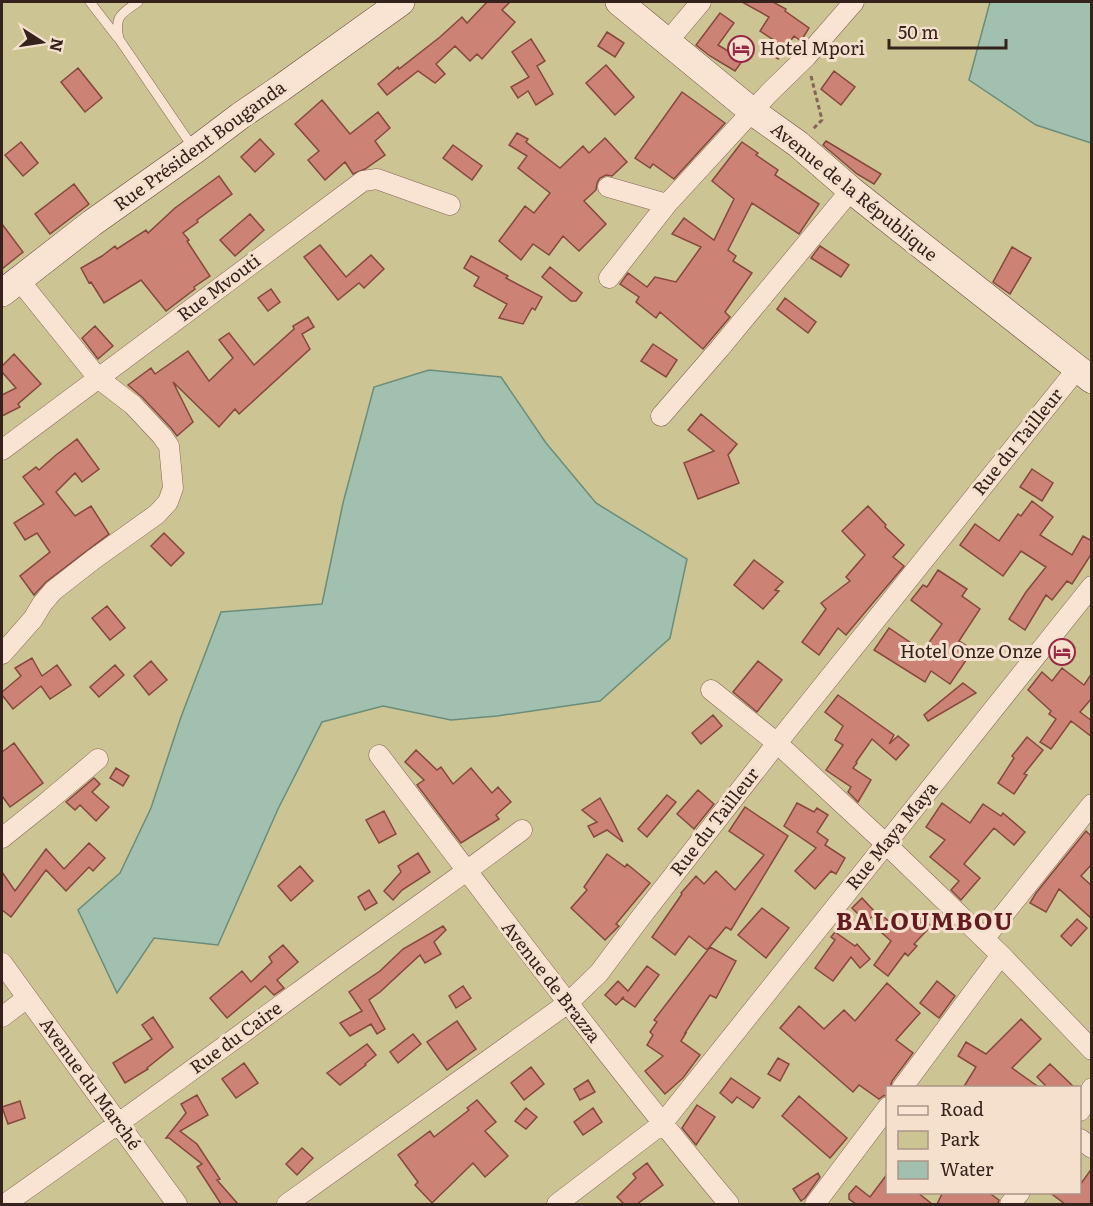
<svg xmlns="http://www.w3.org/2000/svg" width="1093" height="1206" font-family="Literata,serif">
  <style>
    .green { fill: #ccc493; fill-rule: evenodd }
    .water { fill: #a2c0af; stroke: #6a8d7b; stroke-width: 1.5 }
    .building { fill: #cc8274; stroke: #86473d; stroke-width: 1.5 }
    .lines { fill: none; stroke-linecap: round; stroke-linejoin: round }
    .lane-casing { stroke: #866457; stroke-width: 10 }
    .street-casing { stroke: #866457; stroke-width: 21 }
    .secondary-casing { stroke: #68463b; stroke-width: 28 }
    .path { stroke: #866457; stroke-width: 3; stroke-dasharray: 4.5 3; stroke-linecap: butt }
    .lane { stroke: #f9e3d2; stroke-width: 9 }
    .street { stroke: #f9e3d2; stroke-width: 20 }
    .secondary { stroke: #f9e3d2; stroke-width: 27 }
    .labels { text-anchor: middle; stroke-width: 6; stroke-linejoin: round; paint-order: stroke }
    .poi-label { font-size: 18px; fill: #36221c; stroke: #f5e0ce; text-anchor: start }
    .street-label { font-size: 18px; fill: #36221c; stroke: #f5e0ce }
    .district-label { font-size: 24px; font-weight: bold; letter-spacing: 1.5px; fill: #631b1f; stroke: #f5e0ce }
  </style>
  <rect width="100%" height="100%" fill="#eed4bf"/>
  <!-- green -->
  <path class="green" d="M2 2H1091V1204H2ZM888 1088H1080V1192H888Z"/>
  <!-- water -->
  <path class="water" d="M990 2H1091V143L1036 125 969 80Z
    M429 370 501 377 546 443 596 503 687 559 670 638 600 701 497 716 451 720 383 706 322 722 278 809 218 945 154 938 117 993 78 910 120 873 151 808 181 717 221 612 322 604 343 503 374 387Z"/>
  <!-- building -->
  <path class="building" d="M487 2H510L502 10 515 22 482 59 477 54 470 61 455 46 436 64 445 74 435 83 418 71 387 95 378 84 398 67 399 69 440 37 462 17 467 23Z
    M742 2H773L786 9 785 11 809 28 801 41 794 36 778 59 767 51 775 41 760 31 769 17Z
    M720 13 734 23 718 45 743 60 735 71 710 56 696 45Z
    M607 32 624 43 615 57 598 46Z
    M531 39 545 61 537 66 553 94 536 105 528 91 518 98 511 87 529 77 512 52Z
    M606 65 634 97 615 115 586 83Z
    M78 68 102 98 85 112 61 82Z
    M834 71 855 87 841 105 821 89Z
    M682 92 725 123 674 179 653 164 650 168 635 158Z
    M322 100 350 134 378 112 390 128 375 141 385 155 365 169 353 174 345 162 325 180 308 160 319 151 295 124Z
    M517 133 528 139 526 142 560 168 583 146 589 153 605 138 627 162 612 176 606 175 600 178 597 183 596 190 584 201 606 224 579 251 563 236 549 255 533 244 521 260 499 241 525 206 534 213 550 193 518 168 527 156 509 145Z
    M260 139 274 154 255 172 241 157Z
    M826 141 881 174 874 184 857 174 823 145Z
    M21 142 38 163 23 176 5 155Z
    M742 142 758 153 756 155 778 170 775 175 819 204 799 234 752 203 728 250 736 256 733 261 752 273 725 312 730 317 703 349 660 312 656 318 636 302 639 297 620 284 628 273 647 287 655 277 676 282 701 247 672 234 684 218 714 240 734 199 712 181Z
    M453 145 482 166 472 180 443 158Z
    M219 176 232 194 197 220 198 222 183 233 189 240 187 241 210 276 194 287 195 289 166 311 141 280 104 303 91 282 89 283 81 268 102 256 115 246 117 249 146 230 148 233 175 208Z
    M74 184 89 204 50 234 35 214Z
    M250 214 264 230 235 256 220 240Z
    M2 224 23 252 2 269Z
    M320 245 346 277 371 255 384 269 364 288 359 283 338 300 304 257Z
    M820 246 849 265 841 277 811 258Z
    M1012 247 1031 258 1010 294 993 282Z
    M471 256 508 276 506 278 542 297 535 310 532 308 523 324 499 318 507 304 474 286 479 277 464 268Z
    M550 267 582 293 576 301H571L542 277Z
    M271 289 280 302 268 311 258 298Z
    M785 298 816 322 808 333 777 309Z
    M308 317 314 327 302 334 310 349 239 414 235 409 219 427 173 382 193 422 177 436 171 428 142 397 128 385 151 368 155 374 188 351 209 381 233 358 219 340 229 333 254 365 294 329 293 326Z
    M95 326 113 346 98 359 82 338Z
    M653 344 677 360 666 377 641 361Z
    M14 354 41 384 18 404 20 407 2 416V395L16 388 2 372V366Z
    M701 414 737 444 728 455 739 483 698 499 684 463 714 451 688 430Z
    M77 439 99 469 82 482 75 473 56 492 75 516 91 506 109 534 46 582 34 595 20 576 50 552 37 533 25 540 14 523 44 504 23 477 36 467 39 470 56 455Z
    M1032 469 1053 483 1042 501 1020 487Z
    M1032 501 1053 517 1040 535 1072 555 1083 536 1092 541V553L1072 584 1067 581 1052 600 1046 595 1025 630 1009 619 1026 592 1046 567 1021 551 1003 576 960 545 975 524 999 541 1018 514 1021 516Z
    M868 506 886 525 885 527 904 545 893 557 904 566 846 635 838 628 819 655 802 642 826 609 821 603 850 581 846 577 865 555 842 531Z
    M164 533 184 553 171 566 151 546Z
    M754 560 783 582 775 590 779 591 763 609 734 585Z
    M938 570 967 589 962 596 980 609 959 641 973 650 950 684 931 671 925 682 874 650 889 628 923 651 942 624 911 600 923 585 927 587Z
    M107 606 125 628 110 640 92 618Z
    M32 658 42 676 57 665 71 685 50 699 41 686 13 709 2 695V692L21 676 15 668Z
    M151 661 167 680 149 695 134 676Z
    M758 661 782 680 757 712 733 692Z
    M115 665 124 675 99 697 90 687Z
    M1062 668 1084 685 1092 673V698L1080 712 1092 721V737L1071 721 1051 749 1040 742 1056 719 1049 714 1051 711 1028 690 1042 672 1052 681Z
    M963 683 976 693 928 721 924 715Z
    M838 695 894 735 889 744 898 736 909 745 896 760 872 739 856 762 857 763 853 768 871 780 858 802 848 792 851 787 826 770 843 745 835 740 843 726 825 712Z
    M713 715 722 726 701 744 692 733Z
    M1027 737 1043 750 1024 774 1027 775 1014 794 998 783 1014 758 1012 756Z
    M14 743 43 783 10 807 2 796V752Z
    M416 750 437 770 441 767 453 784 471 768 492 793 498 787 511 802 496 815 499 819 461 843 417 785 424 780 405 762Z
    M116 768 129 776 123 786 110 778Z
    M94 778 100 784 92 792 109 807 96 821 80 805 75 810 66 802Z
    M698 790 714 804 694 829 677 814Z
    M667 795 676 802 647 837 638 829Z
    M600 798 612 820 623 842 607 830 594 837 588 826 597 822 582 810Z
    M797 803 814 812 817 808 828 815 817 832 828 840 825 845 845 858 836 874 831 871 815 889 795 871 816 848 784 826Z
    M942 803 970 823 983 804 1001 816 1003 813 1025 832 1014 845 994 828 964 864 980 878 961 900 951 890 959 881 930 857 945 840 926 827Z
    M745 807 788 836 731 930 726 927 707 950 689 936 675 955 652 937 682 894 681 893 696 876 704 884 716 871 735 890 764 855 729 831Z
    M384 811 396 834 379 843 366 820Z
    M1086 831 1092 837V864L1081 876 1092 886V919L1059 889 1046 912 1030 903 1036 893Z
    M89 843 105 858 93 871 89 867 66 891 46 870 11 917 2 910V872L15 891 46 849 64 869Z
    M418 853 430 872 402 890 393 900 384 891 401 872 398 866Z
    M607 854 625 867 627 864 650 883 616 924 619 926 605 940 571 908 587 890 584 887Z
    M300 866 313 881 291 901 278 886Z
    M369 890 377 903 365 910 358 897Z
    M862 898 876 913 866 922 852 908Z
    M762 908 789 928 766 958 738 935Z
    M918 913 931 926 914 944 917 946 908 956 905 953 888 976 874 965 891 941 874 926 883 916 901 932Z
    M1077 919 1087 928 1071 946 1061 936Z
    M443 926 446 930 434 942 441 954 425 963 420 955 380 992 369 1000 385 1029 377 1034 371 1024 350 1036 340 1023 362 1011 349 992 380 971 403 949Z
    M835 932 855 946 857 944 870 959 860 968 851 957 833 981 815 968 835 940 831 937Z
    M283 945 298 962 277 980 284 988 274 995 265 986 227 1018 210 998 242 971 251 982 272 962 269 957Z
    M710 947 736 961 716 998 710 995 685 1033H686L681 1041 700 1055 683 1078 665 1094 645 1071 663 1056 647 1045 653 1035 650 1032 657 1022 654 1020Z
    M647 966 659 975 635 1007 622 998 624 997 616 1005 605 995 618 981 628 991Z
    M937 981 955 996 939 1018 920 1003Z
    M887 983 920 1013 896 1040 913 1053 892 1081 890 1088H888V1095L883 1096 879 1099 859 1085 853 1092 780 1028 799 1006 824 1029 844 1010 855 1021Z
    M463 986 471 998 456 1008 449 996Z
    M153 1017 173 1047 147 1068 148 1069 125 1083 113 1063 152 1039 142 1025Z
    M1021 1019 1041 1039 1012 1068 1040 1088H963L976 1067 958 1056 966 1042 986 1054Z
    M457 1021 476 1049 447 1070 427 1042Z
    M413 1034 421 1044 398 1063 390 1052Z
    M367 1044 376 1055 365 1064 366 1065 340 1085 327 1073Z
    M778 1058 789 1064 780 1081 768 1074Z
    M244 1063 258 1083 236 1098 222 1079Z
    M1050 1064 1075 1088H1048L1037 1077Z
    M531 1067 544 1084 524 1100 511 1083Z
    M731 1078 760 1098 753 1108 737 1097 732 1103 720 1093Z
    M588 1080 595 1092 580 1100 574 1089Z
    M197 1095 208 1115 180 1131 197 1144 220 1179 217 1180 238 1204H221L197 1167 202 1164 169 1138H166L186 1113 181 1104Z
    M799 1096 847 1138 830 1158 782 1116Z
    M477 1100 496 1122 485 1131 508 1156 485 1177 473 1163 432 1203 415 1185 418 1182 398 1155 430 1131 434 1137 469 1110 467 1108Z
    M20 1101 25 1118 8 1124 2 1107Z
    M697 1105 715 1117 696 1145 682 1128Z
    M526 1108 537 1117 526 1129 515 1121Z
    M593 1108 602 1122 583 1135 574 1122Z
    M302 1148 313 1158 297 1175 286 1164Z
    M647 1163 663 1185 637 1204H624L617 1197 636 1178 633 1174Z
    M1092 1168V1204H1065L1049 1192H1080V1185Z
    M818 1173 820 1177 805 1198 801 1201 793 1189Z
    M888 1173V1192H917L932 1204H856L849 1199V1194L856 1186 870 1197Z
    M943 1192H988L999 1200 998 1204H937Z"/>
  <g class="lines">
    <defs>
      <path id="lane" d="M90 2 117 37
        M138 2C121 14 114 16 119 39L194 149"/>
      <path id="street" d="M668 41 701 2
        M608 187 667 204
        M609 278 667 204 769 93 806 57 854 2
        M661 416 720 348 851 190
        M2 450 363 181 377 179 450 205
        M2 654 33 619 42 604 53 591 94 559 157 514 168 502 173 488 169 446 162 436 133 405 98 378 19 280
        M711 690 777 743 886 844 1001 955 1092 1050
        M379 755C494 906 607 1058 729 1204
        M2 838 47 802 98 759
        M984 939 1092 804
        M2 963 177 1204
        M2 1017 27 998
        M902 1088 1001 955
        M1080 1111 1092 1088
        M1080 1139 1092 1148
        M5 1204C118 1125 229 1043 341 961 401 918 462 875 522 830
        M287 1204 568 1003 599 973 641 917 777 743 1077 369
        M557 1204 662 1124 1092 586
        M815 1204 888 1107
        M1010 1204 1020 1192"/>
      <path id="secondary" d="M619 2 753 112 798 144 851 190 1092 380
        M2 293 92 223 195 150 240 116 281 88 401 2"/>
    </defs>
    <!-- lane casing -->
    <use href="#lane" class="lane-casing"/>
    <!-- street casing -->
    <use href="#street" class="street-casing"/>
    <!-- secondary casing -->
    <use href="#secondary" class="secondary-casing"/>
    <!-- path -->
    <path class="path" d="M811 76 822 120 812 130"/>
    <!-- lane -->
    <use href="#lane" class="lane"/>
    <!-- street -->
    <use href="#street" class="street"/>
    <!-- secondary -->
    <use href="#secondary" class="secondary"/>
  </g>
  <!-- icons -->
  <defs>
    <symbol id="hotel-ring" viewBox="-11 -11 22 22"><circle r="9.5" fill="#f5e0ce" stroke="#962745" stroke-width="1.5"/><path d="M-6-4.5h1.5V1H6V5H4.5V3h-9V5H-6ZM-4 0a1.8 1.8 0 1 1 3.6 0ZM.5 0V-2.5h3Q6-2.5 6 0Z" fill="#962745"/></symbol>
  </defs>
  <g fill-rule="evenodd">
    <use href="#hotel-ring" x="726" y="34" width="30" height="30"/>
    <use href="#hotel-ring" x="1047" y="637" width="30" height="30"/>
  </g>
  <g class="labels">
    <!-- poi labels -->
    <g class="poi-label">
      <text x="760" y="55">Hotel Mpori</text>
      <text x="1042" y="658" text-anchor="end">Hotel Onze Onze</text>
    </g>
    <!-- street labels -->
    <g class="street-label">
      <text transform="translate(200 146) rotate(-36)" y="6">Rue Président Bouganda</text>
      <text transform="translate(854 192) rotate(39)" y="6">Avenue de la République</text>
      <text transform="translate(219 288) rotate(-37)" y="6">Rue Mvouti</text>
      <text transform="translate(1018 442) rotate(-51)" y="6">Rue du Tailleur</text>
      <text transform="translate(715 822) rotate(-52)" y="6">Rue du Tailleur</text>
      <text transform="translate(892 836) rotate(-51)" y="6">Rue Maya Maya</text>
      <text transform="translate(551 982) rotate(52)" y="6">Avenue de Brazza</text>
      <text transform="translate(236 1038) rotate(-36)" y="6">Rue du Caire</text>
      <text transform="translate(90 1084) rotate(54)" y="6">Avenue du Marché</text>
    </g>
    <!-- district labels -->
    <g class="district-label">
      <text x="925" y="930">BALOUMBOU</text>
    </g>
  </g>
  <!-- border -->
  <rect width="1093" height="1206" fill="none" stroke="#36221c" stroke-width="6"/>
  <!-- legend -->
  <rect x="886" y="1086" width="195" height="108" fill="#f5e0ce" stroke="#a99487" stroke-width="1.5"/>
  <rect x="898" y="1106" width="30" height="9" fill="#f9e3d2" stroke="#a99487" stroke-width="1.5"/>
  <text x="940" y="1116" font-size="18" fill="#36221c">Road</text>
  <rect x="898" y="1131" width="30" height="18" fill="#ccc493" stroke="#a99487" stroke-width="1.5"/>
  <text x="940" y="1146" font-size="18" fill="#36221c">Park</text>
  <rect x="898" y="1161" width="30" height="18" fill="#a2c0af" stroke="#a99487" stroke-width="1.5"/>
  <text x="940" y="1176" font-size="18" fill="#36221c">Water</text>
  <!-- north arrow -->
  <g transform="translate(42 42) rotate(102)" stroke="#f5e0ce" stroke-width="4.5" paint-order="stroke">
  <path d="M0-4.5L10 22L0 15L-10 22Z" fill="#36221c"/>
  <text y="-9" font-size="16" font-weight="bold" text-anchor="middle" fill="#36221c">N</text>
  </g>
  <!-- scale -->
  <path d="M889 39v9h117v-9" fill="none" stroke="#36221c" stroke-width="3"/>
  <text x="898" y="39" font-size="18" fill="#36221c" stroke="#f5e0ce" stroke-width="4.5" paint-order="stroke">50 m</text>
</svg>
